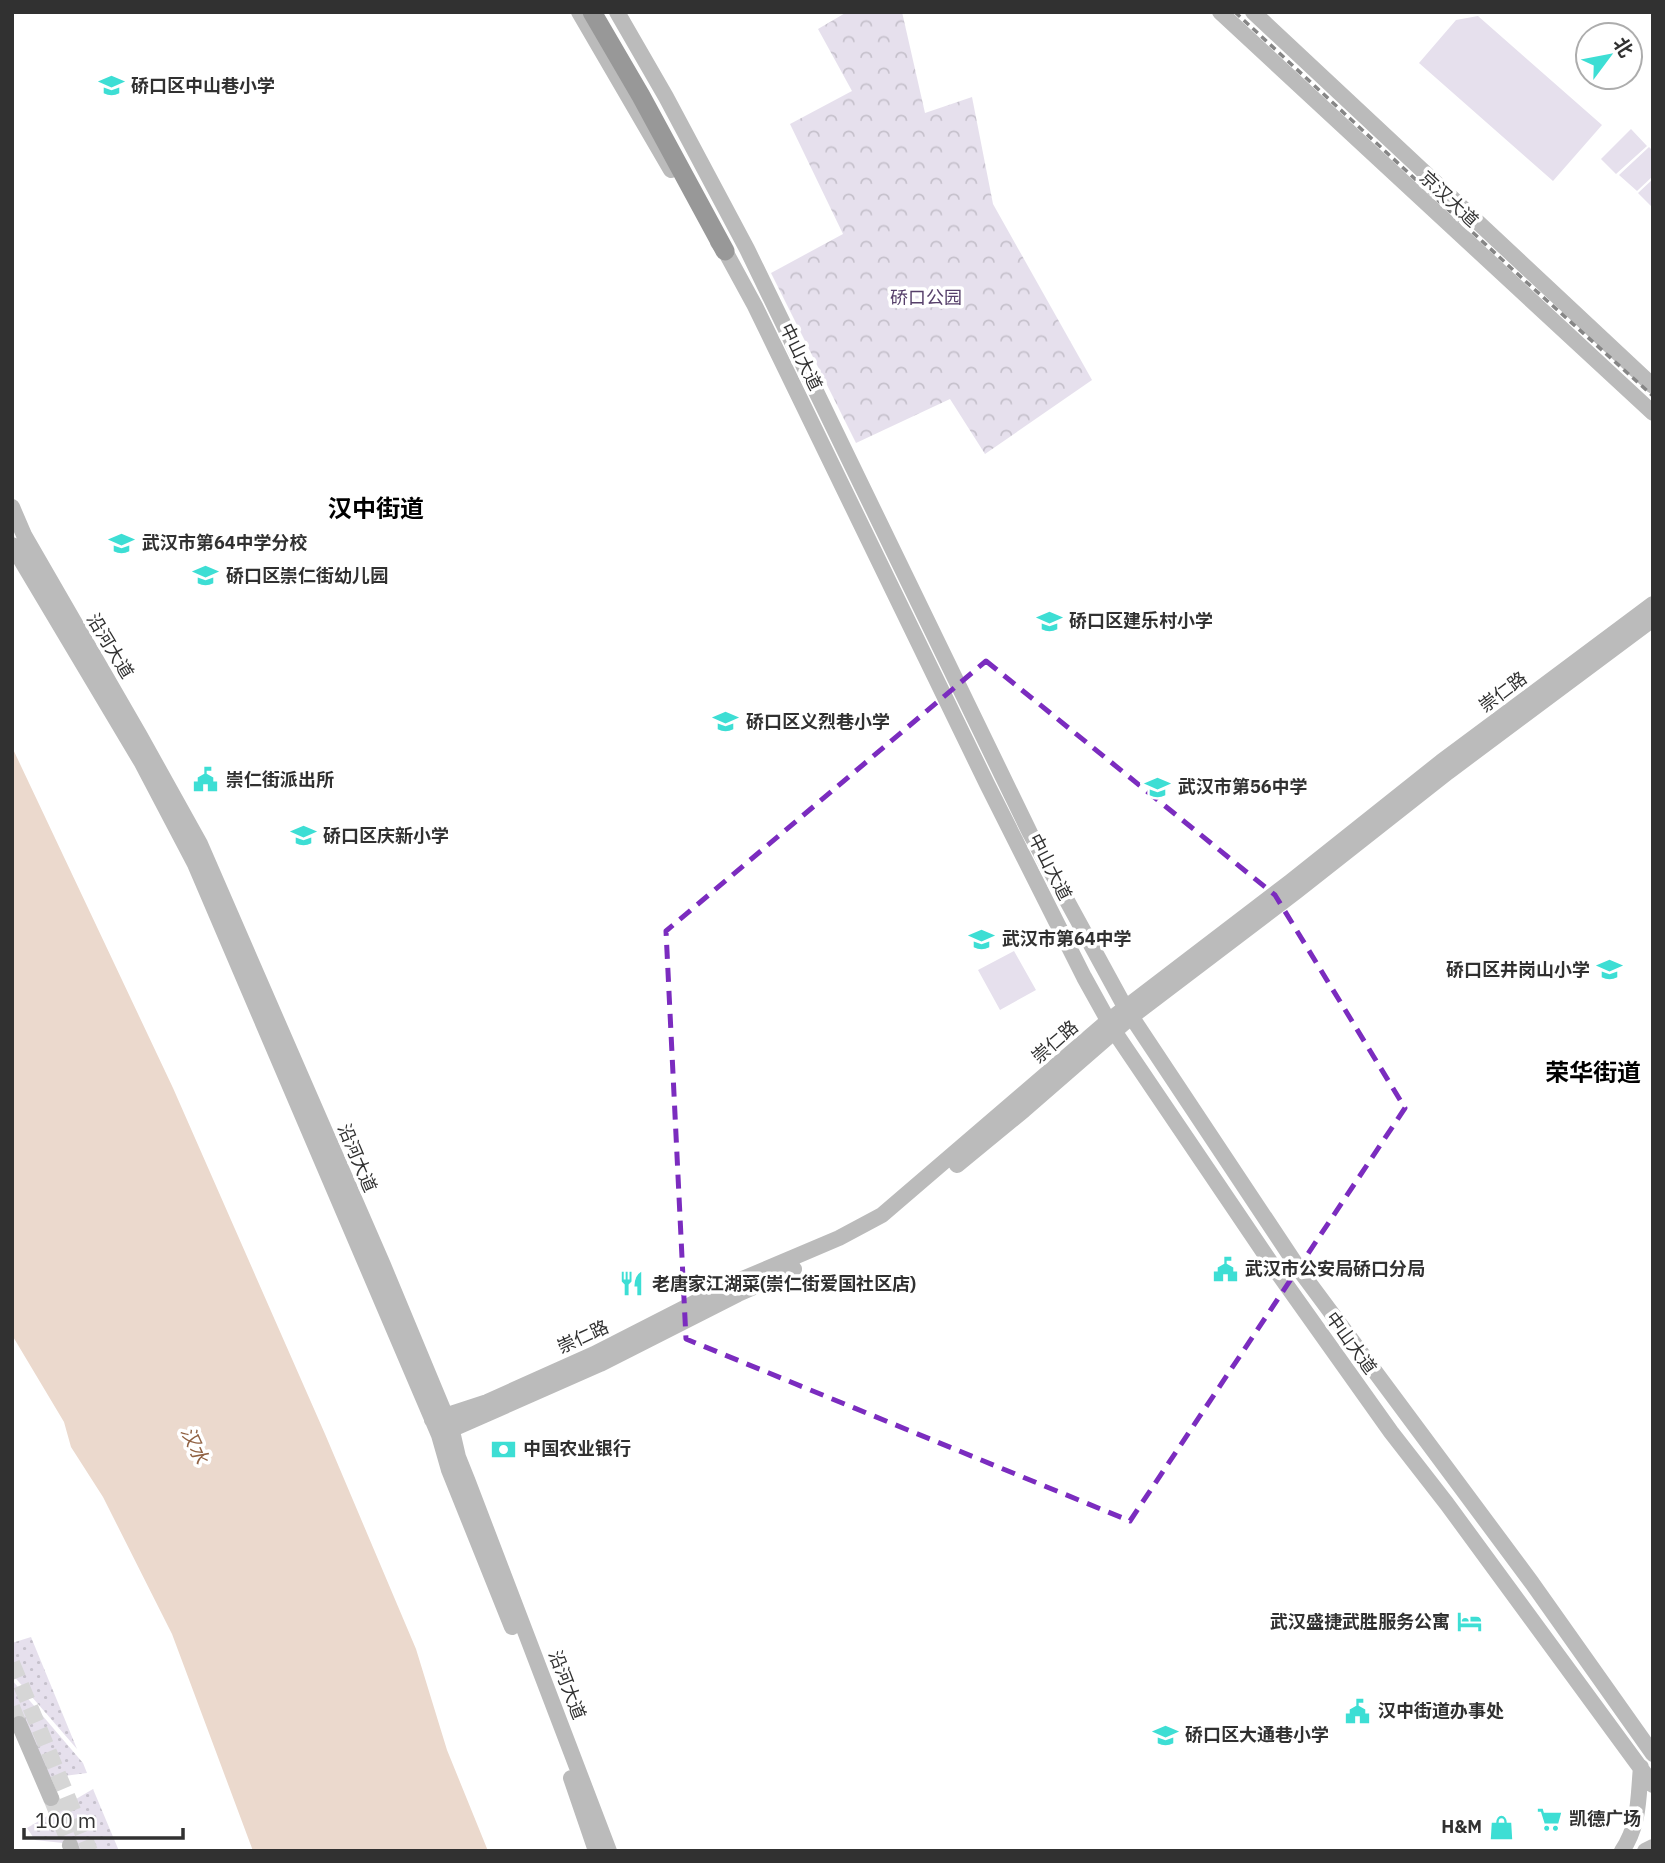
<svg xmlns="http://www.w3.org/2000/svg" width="1665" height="1863" font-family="'IBM Plex Sans','Noto Sans SC',sans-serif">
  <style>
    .grass { fill: url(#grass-dots) }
    .forest { fill: url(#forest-crowns) }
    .pitch { fill: #e6e0ed }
    .water { fill: #ebd9cd }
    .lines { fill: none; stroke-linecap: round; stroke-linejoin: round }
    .secondary-tunnel { stroke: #d6d6d6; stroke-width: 16; stroke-dasharray: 16 8; stroke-linecap: butt }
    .secondary { stroke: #bbb; stroke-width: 16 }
    .highway { stroke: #989898; stroke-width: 19 }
    .rail { stroke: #868686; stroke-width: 3.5; stroke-dasharray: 7 5; stroke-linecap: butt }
    .marked { fill: none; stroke: #7b2cbf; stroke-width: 5; stroke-dasharray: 14 9; stroke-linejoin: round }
    .labels { text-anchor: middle; stroke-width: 7; stroke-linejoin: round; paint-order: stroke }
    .poi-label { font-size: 18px; font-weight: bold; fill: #313131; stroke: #fff; text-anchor: start }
    .street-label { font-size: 18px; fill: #313131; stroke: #fff }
    .park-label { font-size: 18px; fill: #57406b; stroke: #fff }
    .water-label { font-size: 19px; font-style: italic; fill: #906142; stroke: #fff }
    .district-label { font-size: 24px; font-weight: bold; fill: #000; stroke: #fff }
  </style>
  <defs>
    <pattern id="grass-dots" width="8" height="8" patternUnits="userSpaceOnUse" patternTransform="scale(1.75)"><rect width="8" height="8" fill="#e6e0ed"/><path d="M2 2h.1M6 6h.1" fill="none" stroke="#c6c1cc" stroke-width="1.8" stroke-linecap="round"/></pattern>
    <pattern id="forest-crowns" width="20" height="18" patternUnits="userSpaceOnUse" patternTransform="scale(1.75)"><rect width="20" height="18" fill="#e6e0ed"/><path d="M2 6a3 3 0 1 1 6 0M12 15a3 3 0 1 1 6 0" fill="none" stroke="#c6c1cc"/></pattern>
  </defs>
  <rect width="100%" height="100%" fill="#fff"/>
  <!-- grass -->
  <path class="grass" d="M31 1637 77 1749 12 1674V1643Z
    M12 1680 83 1763 87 1773 49 1778 12 1724Z
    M93 1789 119 1851H82L63 1843 35 1840 27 1828Z"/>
  <!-- forest -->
  <path class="forest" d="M847 12H902L925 113 972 97 993 204 1092 380 985 454 950 399 856 443 771 273 843 234 790 124 852 91 818 29Z"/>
  <!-- pitch -->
  <path class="pitch" d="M1478 16 1602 125 1553 181 1419 63 1456 20Z
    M1631 129 1647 146 1616 174 1601 159Z
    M1649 147 1653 151V176L1637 191 1619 175Z
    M1653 179V206L1652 207 1638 193Z
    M1014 951 1036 990 1000 1010 978 970Z"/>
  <!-- water -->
  <path class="water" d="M12 747 173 1088 325 1434 416 1649 447 1750 488 1851H253L172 1634 103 1497 71 1447 64 1422 12 1335Z"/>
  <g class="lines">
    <!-- secondary-tunnel -->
    <path class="secondary-tunnel" d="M12 1663 90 1851
      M12 1707 19 1724
      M51 1798 70 1845"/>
    <!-- secondary -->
    <path class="secondary" d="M579 12 671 170
      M617 12 666 97 747 249 1030 833 1125 1007 1301 1272 1532 1583 1653 1754
      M1220 12 1653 413
      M1253 12 1653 386
      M718 242 725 251 755 306 987 784 1084 977 1114 1031 1275 1269 1391 1432 1447 1504 1653 1785
      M12 507 24 535 140 736 200 844 383 1265 452 1431 458 1457 468 1482 609 1851
      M12 545 142 763 195 864 439 1435 449 1470 512 1627
      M957 1165 1024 1110 1131 1017 1297 891 1448 772 1653 619
      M432 1420 487 1402 594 1354 733 1283 839 1238 882 1215 1108 1021 1290 882 1441 762 1653 604
      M439 1435 600 1364 738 1294 794 1269
      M19 1724 51 1798
      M571 1778 596 1851
      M70 1845 72 1851
      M1622 1851C1640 1824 1638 1798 1641 1767
      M1645 1851 1653 1847"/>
    <!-- highway -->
    <path class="highway" d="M592 12 641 96 725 251"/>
    <!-- rail -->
    <path class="rail" d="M1235 12 1523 279 1653 396"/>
  </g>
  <!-- marked area -->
  <path class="marked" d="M986 661 1275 895 1405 1108 1130 1521 686 1339 666 931Z"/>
  <!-- icons -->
  <defs>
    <symbol id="school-bare" viewBox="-9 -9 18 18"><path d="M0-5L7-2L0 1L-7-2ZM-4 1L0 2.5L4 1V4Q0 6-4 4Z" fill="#3dded4" stroke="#fff" stroke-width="2.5" paint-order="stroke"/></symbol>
    <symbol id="civic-bare" viewBox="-9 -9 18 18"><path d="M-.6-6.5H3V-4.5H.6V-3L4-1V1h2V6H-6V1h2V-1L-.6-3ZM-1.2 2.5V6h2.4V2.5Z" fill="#3dded4" stroke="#fff" stroke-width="2.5" paint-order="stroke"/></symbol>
    <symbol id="restaurant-bare" viewBox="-9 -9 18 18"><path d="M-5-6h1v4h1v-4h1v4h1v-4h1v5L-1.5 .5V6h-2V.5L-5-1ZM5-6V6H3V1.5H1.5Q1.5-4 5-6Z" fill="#3dded4" stroke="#fff" stroke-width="2.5" paint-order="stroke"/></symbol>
    <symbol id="bank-bare" viewBox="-9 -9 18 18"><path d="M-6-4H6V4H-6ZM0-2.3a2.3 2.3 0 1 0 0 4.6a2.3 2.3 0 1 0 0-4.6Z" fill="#3dded4" stroke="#fff" stroke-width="2.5" paint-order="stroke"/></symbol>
    <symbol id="hotel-bare" viewBox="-9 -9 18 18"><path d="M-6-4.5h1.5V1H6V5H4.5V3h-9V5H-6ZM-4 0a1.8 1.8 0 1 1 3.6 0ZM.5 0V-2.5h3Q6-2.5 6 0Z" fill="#3dded4" stroke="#fff" stroke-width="2.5" paint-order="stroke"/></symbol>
    <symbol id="supermarket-bare" viewBox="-9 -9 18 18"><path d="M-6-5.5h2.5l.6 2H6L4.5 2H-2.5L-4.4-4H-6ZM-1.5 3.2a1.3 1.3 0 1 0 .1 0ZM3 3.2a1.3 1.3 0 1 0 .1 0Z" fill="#3dded4" stroke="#fff" stroke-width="2.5" paint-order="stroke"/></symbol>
    <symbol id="shop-bare" viewBox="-9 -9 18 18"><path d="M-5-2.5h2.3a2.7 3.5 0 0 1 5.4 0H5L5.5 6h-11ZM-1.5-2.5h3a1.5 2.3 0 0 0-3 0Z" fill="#3dded4" stroke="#fff" stroke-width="2.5" paint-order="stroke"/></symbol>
  </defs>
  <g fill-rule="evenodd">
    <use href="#school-bare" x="94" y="68" width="35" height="35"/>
    <use href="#school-bare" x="104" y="526" width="35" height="35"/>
    <use href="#school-bare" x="188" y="558" width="35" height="35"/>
    <use href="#school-bare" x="1032" y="604" width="35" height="35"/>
    <use href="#school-bare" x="708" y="704" width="35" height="35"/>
    <use href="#civic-bare" x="188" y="762" width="35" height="35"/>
    <use href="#school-bare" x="1140" y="770" width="35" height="35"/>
    <use href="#school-bare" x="286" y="818" width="35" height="35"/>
    <use href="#school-bare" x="964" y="922" width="35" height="35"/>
    <use href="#school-bare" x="1592" y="952" width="35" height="35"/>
    <use href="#civic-bare" x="1208" y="1252" width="35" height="35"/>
    <use href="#restaurant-bare" x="614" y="1266" width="35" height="35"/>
    <use href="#bank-bare" x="486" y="1432" width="35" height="35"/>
    <use href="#hotel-bare" x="1452" y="1604" width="35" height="35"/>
    <use href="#civic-bare" x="1340" y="1694" width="35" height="35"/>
    <use href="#school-bare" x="1148" y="1718" width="35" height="35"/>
    <use href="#supermarket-bare" x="1532" y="1802" width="35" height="35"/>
    <use href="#shop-bare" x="1484" y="1810" width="35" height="35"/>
  </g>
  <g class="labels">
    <!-- poi labels -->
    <g class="poi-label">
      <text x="131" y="92">硚口区中山巷小学</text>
      <text x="142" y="549">武汉市第64中学分校</text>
      <text x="226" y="582">硚口区崇仁街幼儿园</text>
      <text x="1069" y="627">硚口区建乐村小学</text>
      <text x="746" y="728">硚口区义烈巷小学</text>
      <text x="226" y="786">崇仁街派出所</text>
      <text x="1178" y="793">武汉市第56中学</text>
      <text x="323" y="842">硚口区庆新小学</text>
      <text x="1002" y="945">武汉市第64中学</text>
      <text x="1590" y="976" text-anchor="end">硚口区井岗山小学</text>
      <text x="1245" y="1275">武汉市公安局硚口分局</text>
      <text x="652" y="1290">老唐家江湖菜(崇仁街爱国社区店)</text>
      <text x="523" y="1455">中国农业银行</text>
      <text x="1450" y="1628" text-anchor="end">武汉盛捷武胜服务公寓</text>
      <text x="1378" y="1717">汉中街道办事处</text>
      <text x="1185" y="1741">硚口区大通巷小学</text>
      <text x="1569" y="1825">凯德广场</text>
      <text x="1482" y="1833" text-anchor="end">H&amp;M</text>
    </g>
    <!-- street labels -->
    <g class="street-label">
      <text transform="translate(1449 199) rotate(43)" y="6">京汉大道</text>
      <text transform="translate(801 357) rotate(64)" y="6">中山大道</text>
      <text transform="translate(110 646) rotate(59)" y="6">沿河大道</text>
      <text transform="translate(1503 692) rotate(-37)" y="6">崇仁路</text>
      <text transform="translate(1050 867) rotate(63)" y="6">中山大道</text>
      <text transform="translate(1055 1042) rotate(-41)" y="6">崇仁路</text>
      <text transform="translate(357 1158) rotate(67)" y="6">沿河大道</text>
      <text transform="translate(583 1337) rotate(-25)" y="6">崇仁路</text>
      <text transform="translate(1351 1343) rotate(54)" y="6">中山大道</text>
      <text transform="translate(567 1685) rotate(69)" y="6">沿河大道</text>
    </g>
    <!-- park labels -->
    <g class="park-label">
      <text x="926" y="304">硚口公园</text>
    </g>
    <!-- water labels -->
    <g class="water-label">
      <text transform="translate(195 1445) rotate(65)" y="7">汉水</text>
    </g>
    <!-- district labels -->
    <g class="district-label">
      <text x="376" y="517">汉中街道</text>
      <text x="1593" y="1081">荣华街道</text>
    </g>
  </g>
  <!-- border -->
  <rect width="1665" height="1863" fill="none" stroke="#313131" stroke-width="28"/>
  <!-- north arrow -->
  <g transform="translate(1609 56) rotate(58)"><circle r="33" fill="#ffffff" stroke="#adadad" stroke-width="2"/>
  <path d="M0-5L12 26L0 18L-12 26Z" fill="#3dded4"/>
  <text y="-10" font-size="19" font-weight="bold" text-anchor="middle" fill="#313131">北</text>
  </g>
  <!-- scale -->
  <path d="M24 1828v10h159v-10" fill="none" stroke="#313131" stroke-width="3.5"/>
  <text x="35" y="1828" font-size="21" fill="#313131" stroke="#ffffff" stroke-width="5" paint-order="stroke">100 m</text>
</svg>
